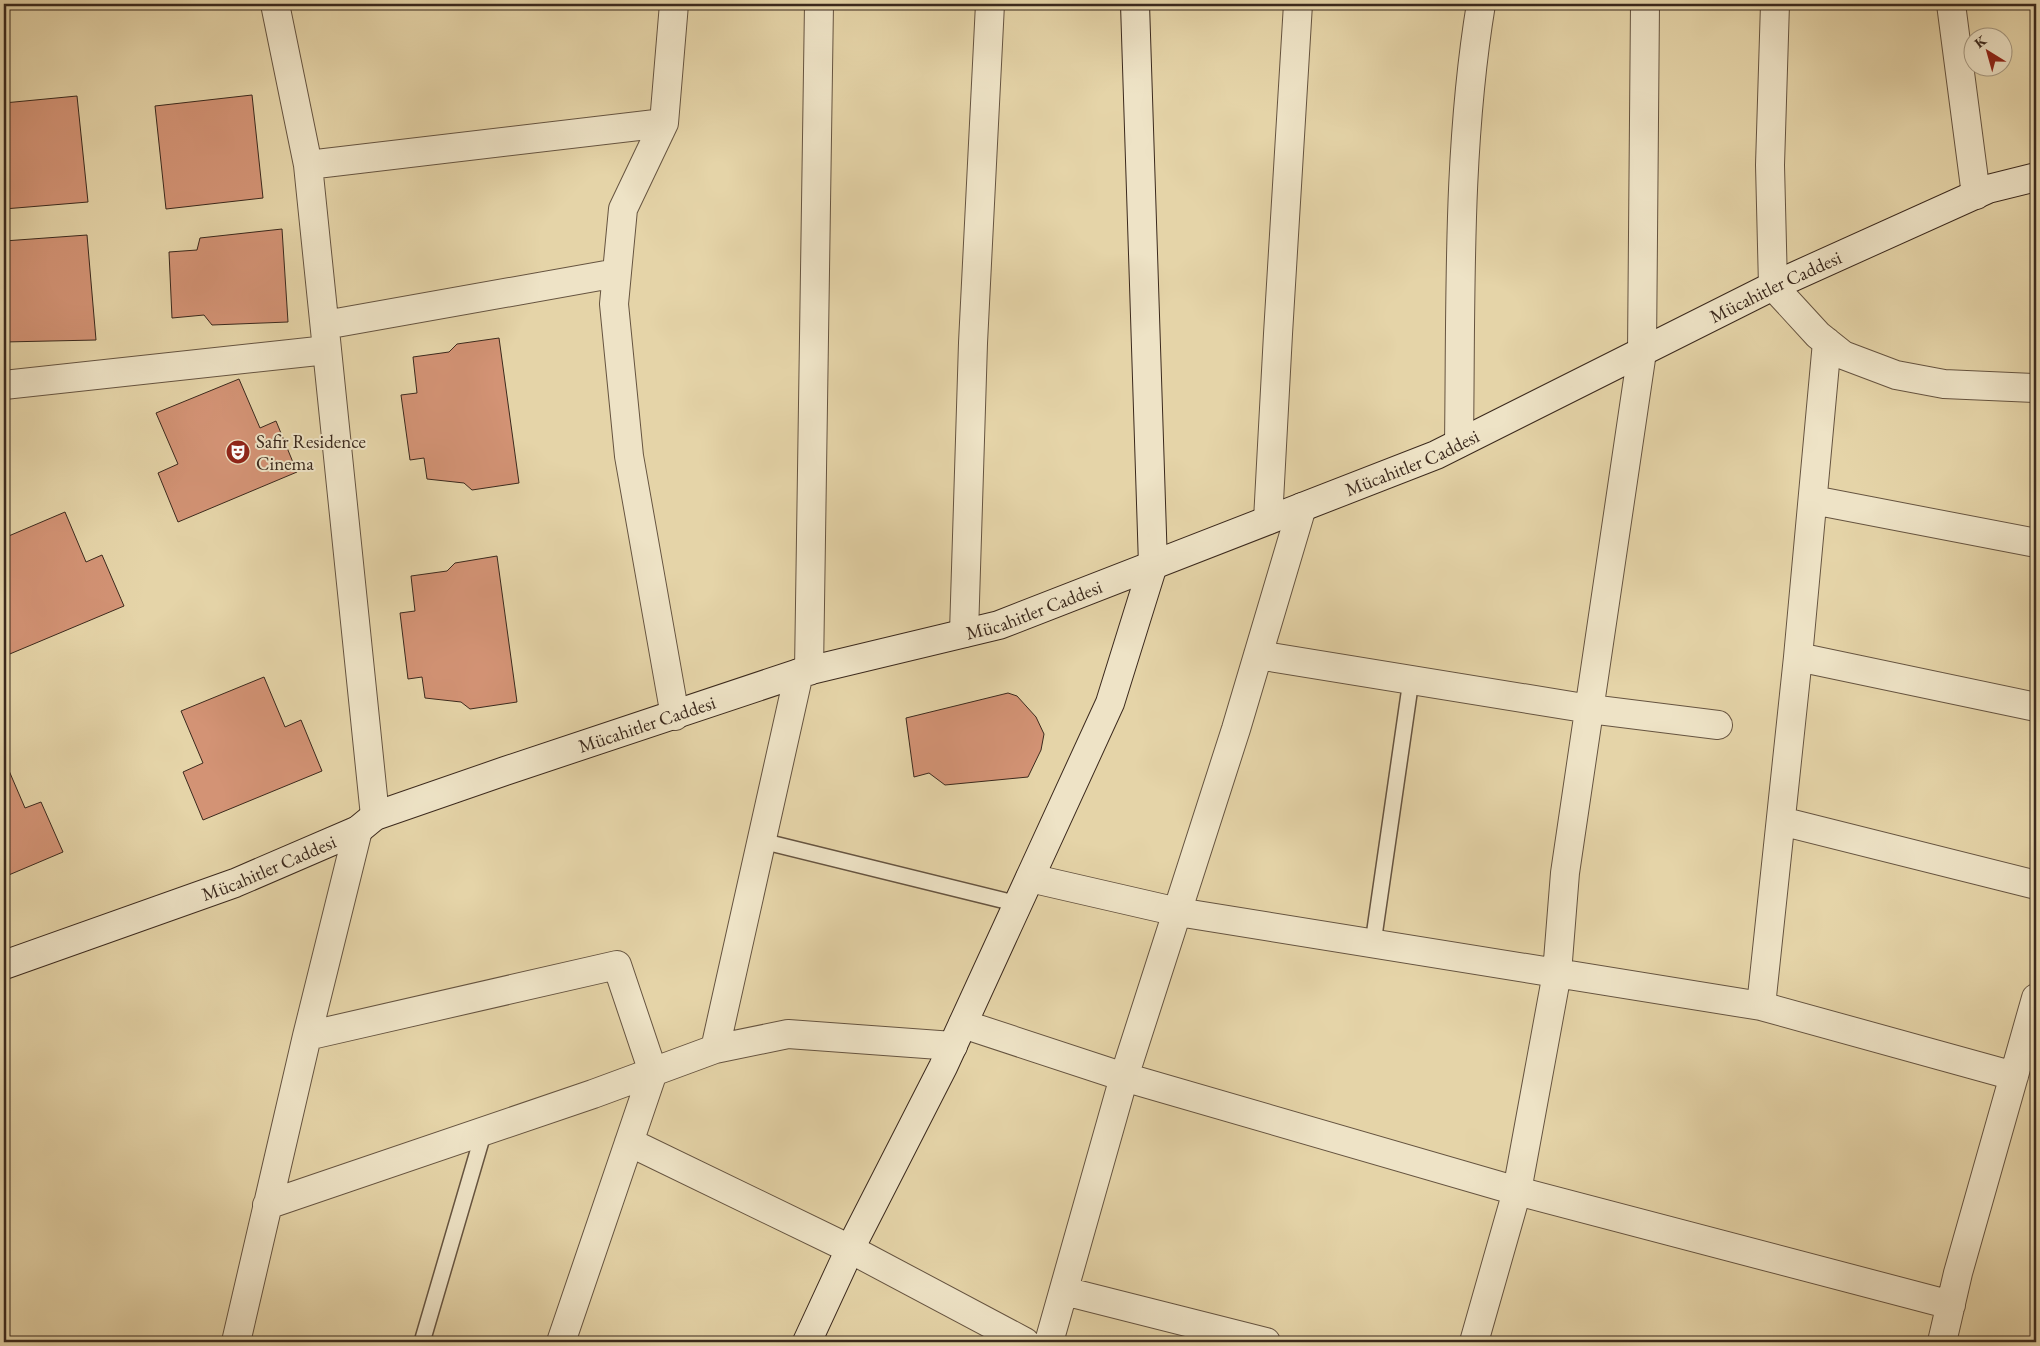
<svg xmlns="http://www.w3.org/2000/svg" width="2040" height="1346" font-family="'EB Garamond',serif">
  <style>
    .building { fill: #d39375; stroke: #3b291d }
    .lines { fill: none; stroke-linecap: round; stroke-linejoin: round }
    .lane-casing { stroke: #665440; stroke-width: 18 }
    .street-casing { stroke: #665440; stroke-width: 30 }
    .secondary-casing { stroke: #3b291d; stroke-width: 30 }
    .lane { stroke: #eee3c6; stroke-width: 15 }
    .street { stroke: #eee3c6; stroke-width: 28 }
    .secondary { stroke: #eee3c6; stroke-width: 28 }
    .labels { text-anchor: middle; stroke-width: 4; stroke-linejoin: round; paint-order: stroke }
    .street-label { font-size: 19px; fill: #3b291d; stroke: #eee3c6 }
    .poi-label { font-size: 19px; fill: #3b291d; stroke: #eee3c6; text-anchor: start }
  </style>
  <rect width="100%" height="100%" fill="#e5d4a8"/>
  <filter id="stains"><feTurbulence type="fractalNoise" baseFrequency=".004" numOctaves="4"/><feColorMatrix values="0 0 0 0 .2 0 0 0 0 .09 0 0 0 0 .02 0 0 0 .5 -.17"/></filter>
  <radialGradient id="worn" r=".72"><stop offset=".6" stop-color="#630" stop-opacity="0"/><stop offset="1" stop-color="#630" stop-opacity=".3"/></radialGradient>
  <!-- building -->
  <path class="building" d="M252 95 263 198 166 209 155 106Z
    M77 96 88 202 4 209V103Z
    M282 229 288 322 212 325 204 315 172 318 169 252 197 250 200 238Z
    M87 235 96 340 4 342V241Z
    M499 338 519 483 472 490 464 483 427 479 424 458 410 460 401 395 417 393 413 357 449 352 457 344Z
    M239 379 260 428 276 421 297 472 178 522 158 473 178 464 156 413Z
    M65 512 86 562 102 555 124 606 5 656 4 538Z
    M497 556 517 702 470 709 461 702 425 698 422 677 408 679 400 613 415 611 411 576 447 571 455 563Z
    M264 677 285 727 301 720 322 771 203 820 183 772 203 763 181 711Z
    M1008 693 1017 696 1036 717 1044 734 1041 750 1028 777 945 785 929 773 914 777 906 718Z
    M4 759 25 808 41 802 63 852 4 877Z"/>
  <g class="lines">
    <defs>
      <path id="lane" d="M762 841 1018 904
        M1373 943 1411 680
        M422 1342 484 1131"/>
      <path id="street" d="M275 4 308 165
        M674 4 664 123 623 209 614 304 629 456 675 716
        M1775 4 1770 165 1773 286 1818 335 1843 355 1896 375 1944 384 2036 388
        M1951 4 1976 195
        M325 325 617 273
        M4 385 327 350
        M1459 443C1461 297 1457 149 1481 4
        M1813 500 2036 543
        M1268 520 1278 334 1298 4
        M964 633 973 343 990 4
        M1258 655 1590 709 1718 725
        M1798 657 2036 707
        M809 671 819 4
        M375 816 308 165 664 123
        M1781 821 2036 885
        M1030 878 1178 912 1761 1006 2014 1076
        M1761 1006 1798 657 1827 342
        M963 1024 1124 1077 1517 1191 1951 1305
        M307 1036 617 965 653 1072 561 1342
        M715 1049 799 673
        M629 1142 850 1249 1025 1342
        M267 1205 593 1094 715 1049 788 1034 953 1046
        M1064 1291 1266 1342
        M236 1342 307 1036 358 830
        M1049 1342 1124 1077 1236 729 1302 507
        M1474 1342 1517 1191 1557 973 1565 873 1642 352 1645 4
        M1942 1342 1958 1273 2036 998"/>
      <g id="secondary">
        <path id="s1" d="M4 965 235 883 358 830 375 816 505 771 799 673 999 625 1436 455 1773 286 1988 189 2036 177"/>
        <path d="M807 1342 850 1249 943 1067 1110 703 1153 565 1135 4"/>
      </g>
    </defs>
    <!-- lane casing -->
    <use href="#lane" class="lane-casing"/>
    <!-- street casing -->
    <use href="#street" class="street-casing"/>
    <!-- secondary casing -->
    <use href="#secondary" class="secondary-casing"/>
    <!-- lane -->
    <use href="#lane" class="lane"/>
    <!-- street -->
    <use href="#street" class="street"/>
    <!-- secondary -->
    <use href="#secondary" class="secondary"/>
  </g>
  <!-- icons -->
  <defs>
    <symbol id="theatre-disc" viewBox="-11 -11 22 22"><circle r="9.5" fill="#8f2418" stroke="#eee3c6"/><path d="M-5-5.5Q0-4 5-5.5V0Q5 5 0 6Q-5 5-5 0ZM-3.3-2.5H-1v1.5H-3.3ZM1-2.5H3.3v1.5H1ZM-2.8 1Q0 5.5 2.8 1Z" fill="#fff"/></symbol>
  </defs>
  <g fill-rule="evenodd">
    <use href="#theatre-disc" x="224" y="438" width="28" height="28"/>
  </g>
  <g class="labels">
    <!-- street labels -->
    <g class="street-label">
      <text dy="7" stroke="none"><textPath href="#s1" startOffset="1902">Mücahitler Caddesi</textPath></text>
      <text dy="7" stroke="none"><textPath href="#s1" startOffset="1498">Mücahitler Caddesi</textPath></text>
      <text dy="7" stroke="none"><textPath href="#s1" startOffset="1092">Mücahitler Caddesi</textPath></text>
      <text dy="7" stroke="none"><textPath href="#s1" startOffset="688">Mücahitler Caddesi</textPath></text>
      <text dy="7" stroke="none"><textPath href="#s1" startOffset="282">Mücahitler Caddesi</textPath></text>
    </g>
    <!-- poi labels -->
    <g class="poi-label">
      <text x="256" y="448">Safir Residence<tspan x="256" dy="22">Cinema</tspan></text>
    </g>
  </g>
  <!-- margin -->
  <rect width="2040" height="1346" fill="none" stroke="#e5d4a8" stroke-width="20"/>
  <rect x="5" y="5" width="2030" height="1336" fill="none" stroke="#3b291d" stroke-width="2.5"/>
  <rect x="10" y="10" width="2020" height="1326" fill="none" stroke="#3b291d"/>
  <!-- north arrow -->
  <g transform="translate(1988 52) rotate(323)"><circle r="24" fill="#eee3c6" stroke="#a69982"/>
  <path d="M0-4L9 19L0 12L-9 19Z" fill="#8f2418"/>
  <text y="-8" font-size="14" font-weight="bold" text-anchor="middle" fill="#3b291d">K</text>
  </g>
  <rect width="100%" height="100%" filter="url(#stains)"/>
  <rect width="100%" height="100%" fill="url(#worn)"/>
</svg>
